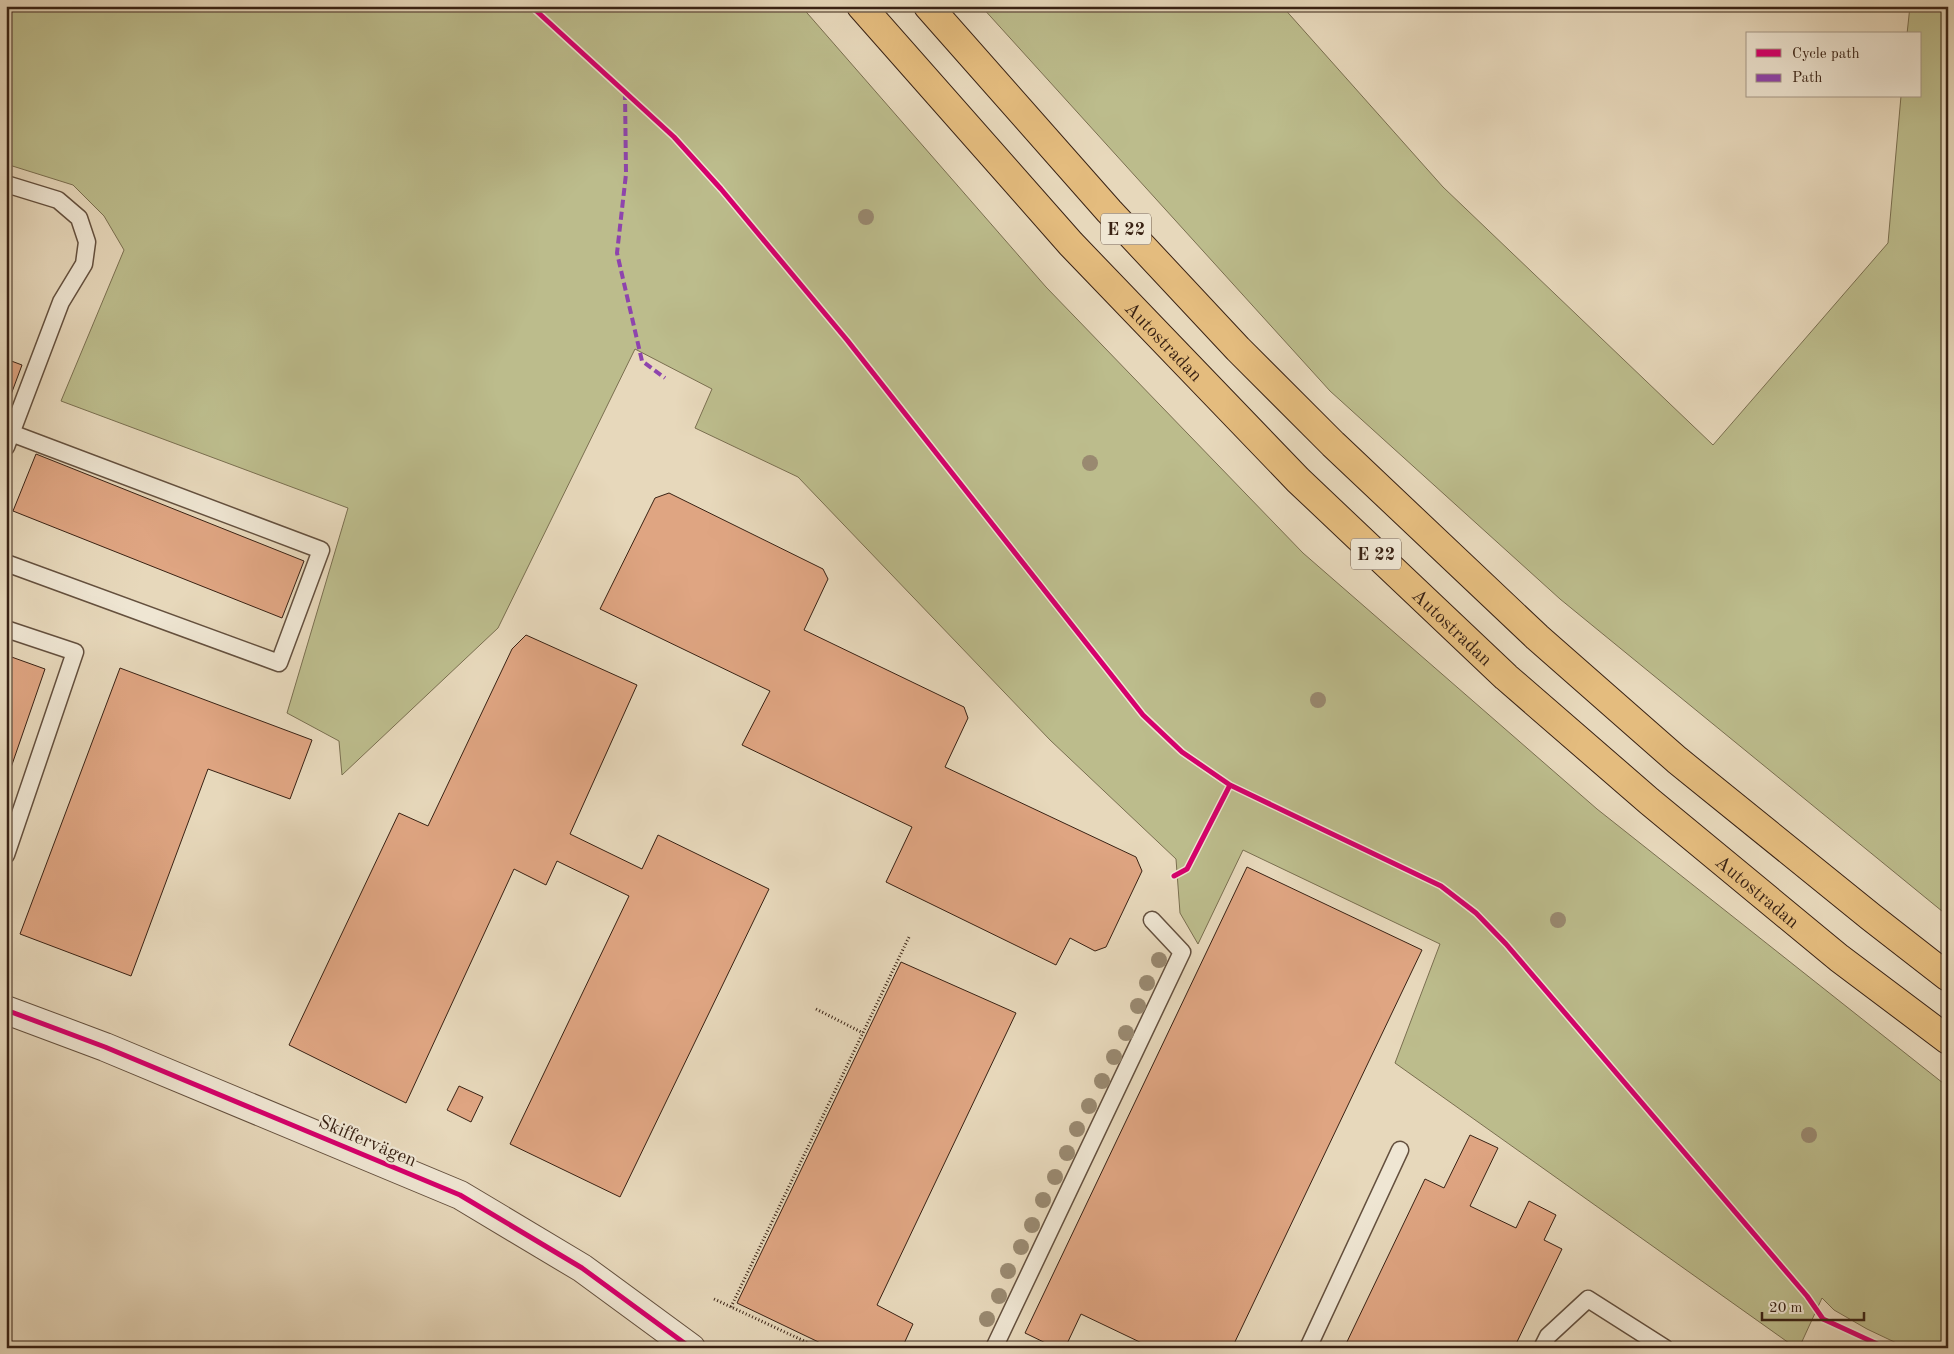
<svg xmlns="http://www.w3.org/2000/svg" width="1954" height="1354" font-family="'Old Standard TT',serif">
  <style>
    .green { fill: #bcbc8c; stroke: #7a6f50 }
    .building { fill: #dfa582; stroke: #392214 }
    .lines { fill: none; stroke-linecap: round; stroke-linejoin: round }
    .lane-casing { stroke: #64503e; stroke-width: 19 }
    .street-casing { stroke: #64503e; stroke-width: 30 }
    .highway-casing { stroke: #392214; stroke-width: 30 }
    .path { stroke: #392214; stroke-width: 3; stroke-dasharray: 1 2.5; stroke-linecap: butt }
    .lane { stroke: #efe6d3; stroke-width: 16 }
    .street { stroke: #efe6d3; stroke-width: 28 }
    .highway { stroke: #e4bc7e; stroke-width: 28 }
    .quiet { stroke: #8e44ad; stroke-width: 4; stroke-dasharray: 8 4; stroke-linecap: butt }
    .cycleway-casing { stroke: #efe6d3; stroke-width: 8 }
    .cycleway { stroke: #d6006c; stroke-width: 5 }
    .tree { fill: #998970 }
    .labels { text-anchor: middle; stroke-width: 4.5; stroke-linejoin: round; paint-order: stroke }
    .shield { fill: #efe6d3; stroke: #705d4d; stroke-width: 1 }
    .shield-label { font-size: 18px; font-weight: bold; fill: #392214 }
    .street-label { font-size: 19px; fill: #392214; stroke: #efe6d3 }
  </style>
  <rect width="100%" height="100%" fill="#e7d8bb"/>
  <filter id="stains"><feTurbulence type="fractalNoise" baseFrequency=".004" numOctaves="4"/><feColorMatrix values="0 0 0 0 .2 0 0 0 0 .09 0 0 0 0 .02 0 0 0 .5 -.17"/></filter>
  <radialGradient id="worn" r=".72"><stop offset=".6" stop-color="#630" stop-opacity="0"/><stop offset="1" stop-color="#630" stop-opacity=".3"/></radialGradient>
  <!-- green -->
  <path class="green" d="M6 6H801L1046 287 1303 553 1597 809 1948 1087V1348H1907L1867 1329 1834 1310 1822 1298 1799 1348H1796L1395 1063 1440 944 1243 850 1198 944 1180 913 1176 859 1050 740 798 477 695 428 712 389 635 349 498 628 342 775 339 741 287 713 348 508 61 401 124 250 104 216 73 185 6 164Z
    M981 6H1282L1443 187 1713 445 1888 243 1901 96H1920V34H1907L1910 6H1948V916L1560 599 1330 391Z"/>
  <!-- building -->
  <path class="building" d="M6 359 22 365 6 408Z
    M36 454 304 561 282 618 13 511Z
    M669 493 823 569 828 579 804 630 964 707 968 718 945 767 1136 857 1142 871 1106 947 1095 951 1070 938 1056 965 886 882 912 827 742 745 770 691 600 609 655 498Z
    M526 635 637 685 570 834 642 869 658 835 769 889 620 1197 510 1144 629 896 557 861 546 885 514 869 406 1103 289 1045 399 813 428 826 512 649Z
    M6 655 45 669 6 782Z
    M120 668 312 740 290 799 208 769 131 976 20 934Z
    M1247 867 1422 950 1232 1348H1144L1146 1345 1081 1314 1065 1348H1056L1025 1333Z
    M901 962 1016 1013 877 1305 913 1324 902 1348H831L737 1303Z
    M459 1086 483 1097 471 1122 447 1110Z
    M1470 1135 1498 1148 1470 1206 1516 1228 1529 1201 1556 1215 1544 1240 1562 1249 1514 1348H1344L1425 1179 1444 1188Z"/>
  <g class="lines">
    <defs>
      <path id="lane" d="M6 184 58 200 79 218 87 242 84 264 61 302 6 447
        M6 563 279 663 321 550 11 433
        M6 629 75 652 6 855
        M994 1348 1182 952 1152 920
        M1308 1348 1400 1150
        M1542 1348 1548 1336 1588 1299 1665 1348"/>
      <path id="street" d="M6 1010 105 1047 460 1195 582 1268 691 1348"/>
      <g id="highway">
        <path id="s1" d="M861 6 1071 244 1298 480 1506 677 1649 801 1839 958 1948 1040"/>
        <path d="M928 6 1109 211 1238 349 1333 444 1537 637 1677 760 1871 917 1948 977"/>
      </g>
    </defs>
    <!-- lane casing -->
    <use href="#lane" class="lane-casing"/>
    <!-- street casing -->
    <use href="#street" class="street-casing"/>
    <!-- highway casing -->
    <use href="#highway" class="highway-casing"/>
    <!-- path -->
    <path class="path" d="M816 1009 863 1033
      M714 1299 819 1348
      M731 1307 909 937"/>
    <!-- lane -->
    <use href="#lane" class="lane"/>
    <!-- street -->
    <use href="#street" class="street"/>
    <!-- highway -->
    <use href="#highway" class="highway"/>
    <!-- quiet -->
    <path class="quiet" d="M625 92 626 174 617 253 642 361 665 378"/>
    <defs>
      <path id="cycleway" d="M531 6 674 137 721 189 847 340 1143 715 1182 752 1230 785 1441 886 1476 913 1506 944 1807 1296 1823 1319 1886 1348
        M1174 876 1187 869 1230 785
        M6 1010 105 1047 460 1195 582 1268 691 1348"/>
    </defs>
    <!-- cycleway casing -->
    <use href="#cycleway" class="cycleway-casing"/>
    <!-- cycleway -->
    <use href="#cycleway" class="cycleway"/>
  </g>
  <!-- trees -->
  <g class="tree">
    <circle cx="866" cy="217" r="8"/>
    <circle cx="1090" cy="463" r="8"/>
    <circle cx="1318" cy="700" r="8"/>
    <circle cx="1558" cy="920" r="8"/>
    <circle cx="1159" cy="960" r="8"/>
    <circle cx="1147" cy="983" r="8"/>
    <circle cx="1138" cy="1006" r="8"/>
    <circle cx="1126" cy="1033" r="8"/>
    <circle cx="1114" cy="1057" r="8"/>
    <circle cx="1102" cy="1081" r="8"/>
    <circle cx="1089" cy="1106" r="8"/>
    <circle cx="1077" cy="1129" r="8"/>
    <circle cx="1809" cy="1135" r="8"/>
    <circle cx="1067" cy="1153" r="8"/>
    <circle cx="1055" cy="1177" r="8"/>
    <circle cx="1043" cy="1200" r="8"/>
    <circle cx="1032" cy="1225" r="8"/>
    <circle cx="1021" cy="1247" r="8"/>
    <circle cx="1008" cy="1271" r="8"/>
    <circle cx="999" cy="1296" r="8"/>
    <circle cx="987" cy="1319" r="8"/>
  </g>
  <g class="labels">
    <!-- shield labels -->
    <g class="shield">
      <rect x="1101" y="213.5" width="50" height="31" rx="4"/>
      <rect x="1351" y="538.5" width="50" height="31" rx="4"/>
    </g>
    <g class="shield-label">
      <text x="1126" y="235">E 22</text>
      <text x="1376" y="560">E 22</text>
    </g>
    <!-- street labels -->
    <g class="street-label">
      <text dy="7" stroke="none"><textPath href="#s1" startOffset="452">Autostradan</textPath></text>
      <text dy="7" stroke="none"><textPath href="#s1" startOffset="858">Autostradan</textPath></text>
      <text dy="7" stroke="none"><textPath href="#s1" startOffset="1262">Autostradan</textPath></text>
      <text transform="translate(368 1140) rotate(23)" y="7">Skiffervägen</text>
    </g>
  </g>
  <!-- margin -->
  <rect width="1954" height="1354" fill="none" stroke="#e7d8bb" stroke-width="25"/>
  <rect x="8" y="8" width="1939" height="1339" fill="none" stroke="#392214" stroke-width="2.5"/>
  <rect x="12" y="12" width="1929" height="1329" fill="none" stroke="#392214"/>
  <!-- legend -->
  <rect x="1746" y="32" width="175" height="65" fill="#efe6d3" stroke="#a69887"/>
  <rect x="1756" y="49" width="25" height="8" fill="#d6006c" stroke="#a69887"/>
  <text x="1792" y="58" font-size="15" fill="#392214">Cycle path</text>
  <rect x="1756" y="74" width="25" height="8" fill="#8e44ad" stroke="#a69887"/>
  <text x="1792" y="82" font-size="15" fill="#392214">Path</text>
  <!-- scale -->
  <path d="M1762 1312v8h102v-8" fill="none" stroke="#392214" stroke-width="2.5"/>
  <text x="1769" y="1312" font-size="15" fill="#392214" stroke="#efe6d3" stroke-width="4" paint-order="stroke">20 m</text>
  <rect width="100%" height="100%" filter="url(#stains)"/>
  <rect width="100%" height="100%" fill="url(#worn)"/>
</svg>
